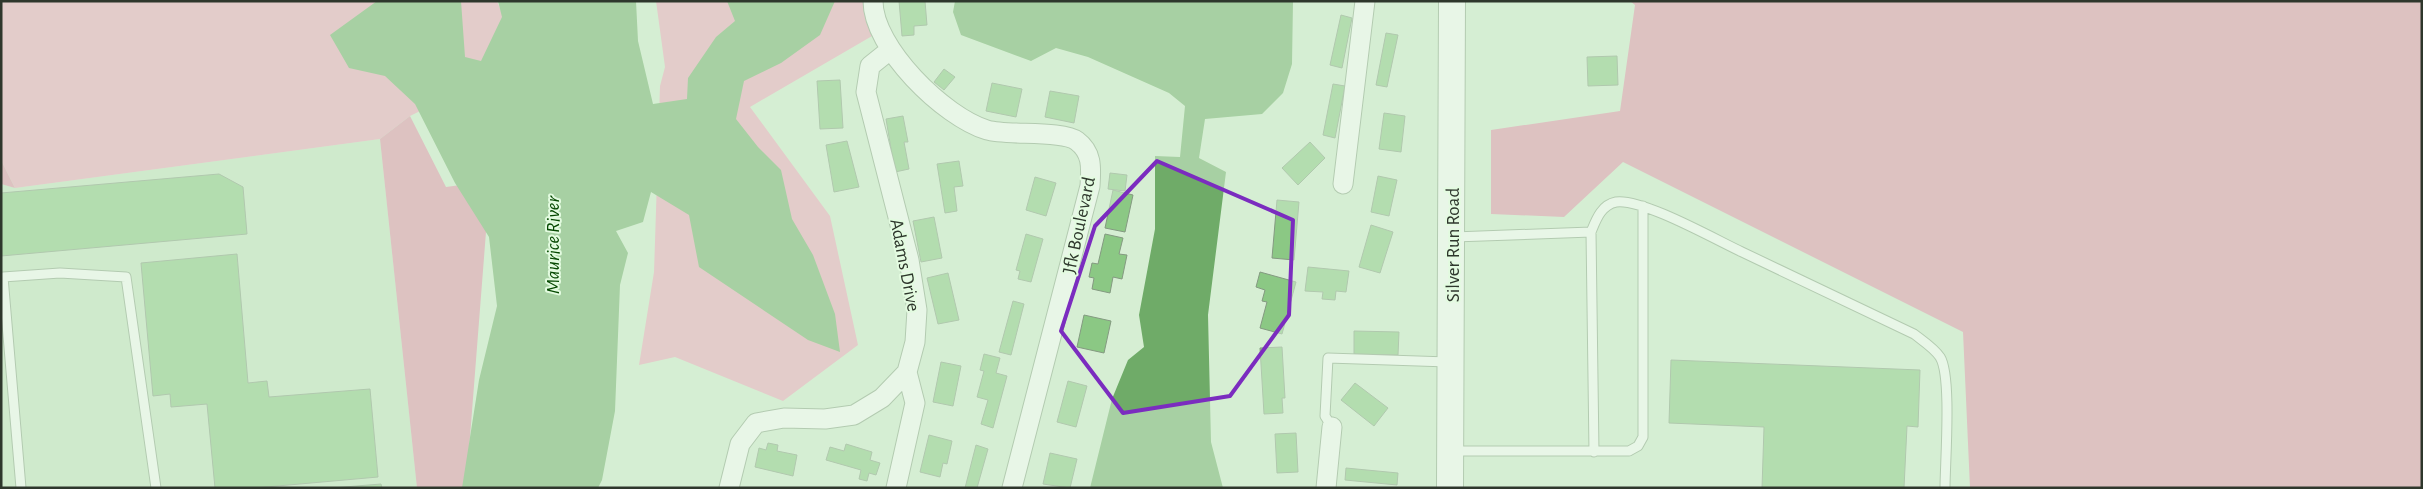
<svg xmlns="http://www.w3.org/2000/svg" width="2423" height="489" font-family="'Alegreya Sans',sans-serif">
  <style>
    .built { fill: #c8e4c4 }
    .green { fill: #f3a3be }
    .forest { fill: #e68cac }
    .water { fill: #6fab68 }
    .building { fill: #8bc884; stroke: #849a81 }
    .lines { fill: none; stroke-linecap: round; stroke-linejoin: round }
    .lane-casing { stroke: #8aa087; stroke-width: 11 }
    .street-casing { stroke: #8aa087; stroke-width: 21 }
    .secondary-casing { stroke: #8aa087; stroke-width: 28 }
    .lane { stroke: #fff; stroke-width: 9 }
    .street { stroke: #fff; stroke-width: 19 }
    .secondary { stroke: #fff; stroke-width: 26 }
    .marked { fill: none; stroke: #7b2cbf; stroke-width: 4; stroke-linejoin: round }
    .labels { text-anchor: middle; stroke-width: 4; stroke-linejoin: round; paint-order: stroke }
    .street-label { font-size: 19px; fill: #2e372c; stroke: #e3fbe0 }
    .water-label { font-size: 20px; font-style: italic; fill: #054801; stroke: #e3fbe0 }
  </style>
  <rect width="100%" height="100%" fill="#d6eed3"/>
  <!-- built -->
  <path class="built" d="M380 139 417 488H1V184L15 188Z"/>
  <!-- green -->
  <path class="green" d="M1 1H497L511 36 495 74 410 116 380 139 15 188 1 160Z
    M656 1H882L879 32 750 107 830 216 858 345 783 401 675 357 639 365 654 272 660 86 665 67Z"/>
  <!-- forest -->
  <path class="forest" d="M1630 1H2422V488H1970L1963 332 1623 162 1564 217 1491 214V130L1620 111 1635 5Z
    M410 116 446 187 490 181 466 488H417L380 139Z
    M1 160 15 188 1 184Z"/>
  <!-- water -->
  <path class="water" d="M377 1H461L465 57 481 61 502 17 498 1H636L638 41 653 104 687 99 688 78 716 37 735 21 727 1H835L820 35 781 63 744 81 736 119 758 147 781 170 792 219 813 255 835 314 840 352 808 340 699 267 689 215 651 192 643 222 616 231 628 253 620 285 615 411 602 480 598 488H462L479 380 497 306 489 237 455 183 415 104 385 76 349 68 330 35Z
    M955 1H1293L1292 64 1283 93 1262 114 1205 119 1199 158 1226 172 1208 315 1211 442 1223 488H1090L1112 399 1128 360 1144 347 1139 315 1155 229V156L1180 157 1185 106 1169 93 1088 57 1056 48 1031 61 961 35 953 12Z"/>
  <!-- building -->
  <path class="building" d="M899 1H925L927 25 914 26V35L902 36Z
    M1341 15 1352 18 1342 68 1330 65Z
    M1386 33 1398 35 1387 87 1376 85Z
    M1617 56 1618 85 1588 86 1587 57Z
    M944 69 955 77 944 90 934 82Z
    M840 80 843 128 820 129 817 81Z
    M992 83 1022 89 1016 117 986 111Z
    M1333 84 1345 86 1335 138 1323 135Z
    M1050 91 1079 96 1074 123 1045 117Z
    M1384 113 1405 116 1401 152 1379 149Z
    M903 116 908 142H904L909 169 895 172 886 119Z
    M847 141 859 187 834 192 826 145Z
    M1310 142 1325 158 1298 185 1282 168Z
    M959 161 963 186 954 187 957 211 945 213 937 164Z
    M1110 173 1127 175 1125 191 1108 189Z
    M219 174 243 187 247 234 1 256V193Z
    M1378 176 1397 180 1389 216 1371 212Z
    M1035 177 1056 183 1046 216 1026 210Z
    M1113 190 1133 195 1125 232 1105 228Z
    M1277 200 1299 202 1294 260 1272 258Z
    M934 217 942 258 921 262 913 221Z
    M1371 225 1393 232 1380 273 1359 267Z
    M1026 234 1043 239 1031 282 1018 279 1020 271 1016 270Z
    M1105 234 1123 238 1119 254 1127 255 1122 279 1113 277 1110 293 1092 289 1094 278 1089 277 1092 263 1098 264Z
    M237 254 248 383 267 381 269 397 370 389 378 477 255 488H215L207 404 171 407 170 394 153 396 141 263Z
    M1308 267 1349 271 1346 292 1336 291 1335 300 1322 299 1323 292 1305 291Z
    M1260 272 1296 282 1282 334 1260 328 1267 302 1262 301 1265 290 1256 287Z
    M948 273 959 320 938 324 927 278Z
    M1013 301 1024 304 1011 355 999 352Z
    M1084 315 1111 321 1104 353 1077 347Z
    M1354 331 1399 332 1398 355 1354 354Z
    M1282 347 1285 398H1282L1283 413 1264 414 1260 348Z
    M984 354 1000 358 996 373 1007 376 993 428 981 424 988 400 977 397 984 371 980 370Z
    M1671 360 1920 370 1918 427 1907 426 1904 488H1762L1764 427 1669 423Z
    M941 362 961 366 953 406 933 402Z
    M1068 381 1087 386 1076 427 1057 422Z
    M1355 383 1388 408 1374 426 1341 400Z
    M1296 433 1298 472 1277 473 1275 434Z
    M929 435 952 441 947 464 943 463 940 477 920 472Z
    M768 443 778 445 777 451 797 455 793 476 755 467 759 448 766 450Z
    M846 444 872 452 870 460 880 463 876 475 869 473 867 481 859 479 861 470 826 460 830 447 844 451Z
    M976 445 988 449 977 488H965Z
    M1050 453 1077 459 1070 488 1043 484Z
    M1346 468 1398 473 1397 485 1345 480Z
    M381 484 382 488H332Z"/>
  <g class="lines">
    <defs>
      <path id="lane" d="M1454 237 1591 232
        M1332 427 1325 416 1328 358 1448 362
        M1453 451H1629L1638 446 1643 437V206
        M1594 452 1591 232C1596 220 1601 205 1616 202 1642 198 1716 240 1742 252 1800 280 1857 307 1914 334 1923 341 1934 348 1940 357 1952 376 1945 462 1945 488
        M21 488 3 277 60 273 126 277 156 488"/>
      <path id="street" d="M873 1C873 48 944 117 987 130 1007 136 1062 130 1077 141 1093 153 1091 169 1090 186L1012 488
        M1343 184 1365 1
        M729 488 740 444 756 423 784 418 825 419 854 415 882 398 907 372 915 342 917 310 909 260 866 92 870 66 890 50
        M896 488 915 403 907 372
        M1326 488 1332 427"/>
      <path id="secondary" d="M1450 488 1452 1"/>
    </defs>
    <!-- lane casing -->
    <use href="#lane" class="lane-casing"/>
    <!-- street casing -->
    <use href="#street" class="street-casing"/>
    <!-- secondary casing -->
    <use href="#secondary" class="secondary-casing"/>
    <!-- lane -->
    <use href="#lane" class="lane"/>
    <!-- street -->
    <use href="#street" class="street"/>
    <!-- secondary -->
    <use href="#secondary" class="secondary"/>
  </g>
  <!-- marked area -->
  <path d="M0 0H2423V489H0ZM1157 161 1293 220 1289 315 1230 396 1123 413 1061 331 1095 226Z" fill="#d6eed3" fill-opacity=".55" fill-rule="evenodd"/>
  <path class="marked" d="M1157 161 1293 220 1289 315 1230 396 1123 413 1061 331 1095 226Z"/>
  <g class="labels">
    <!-- street labels -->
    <g class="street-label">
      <text transform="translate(1078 225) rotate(-78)" y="7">Jfk Boulevard</text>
      <text transform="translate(1452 245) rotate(-90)" y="7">Silver Run Road</text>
      <text transform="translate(906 265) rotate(79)" y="7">Adams Drive</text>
    </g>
    <!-- water labels -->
    <g class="water-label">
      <text transform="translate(552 245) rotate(-90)" y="7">Maurice River</text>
    </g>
  </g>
  <!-- border -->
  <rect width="2423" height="489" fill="none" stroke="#2e372c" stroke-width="5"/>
</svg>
